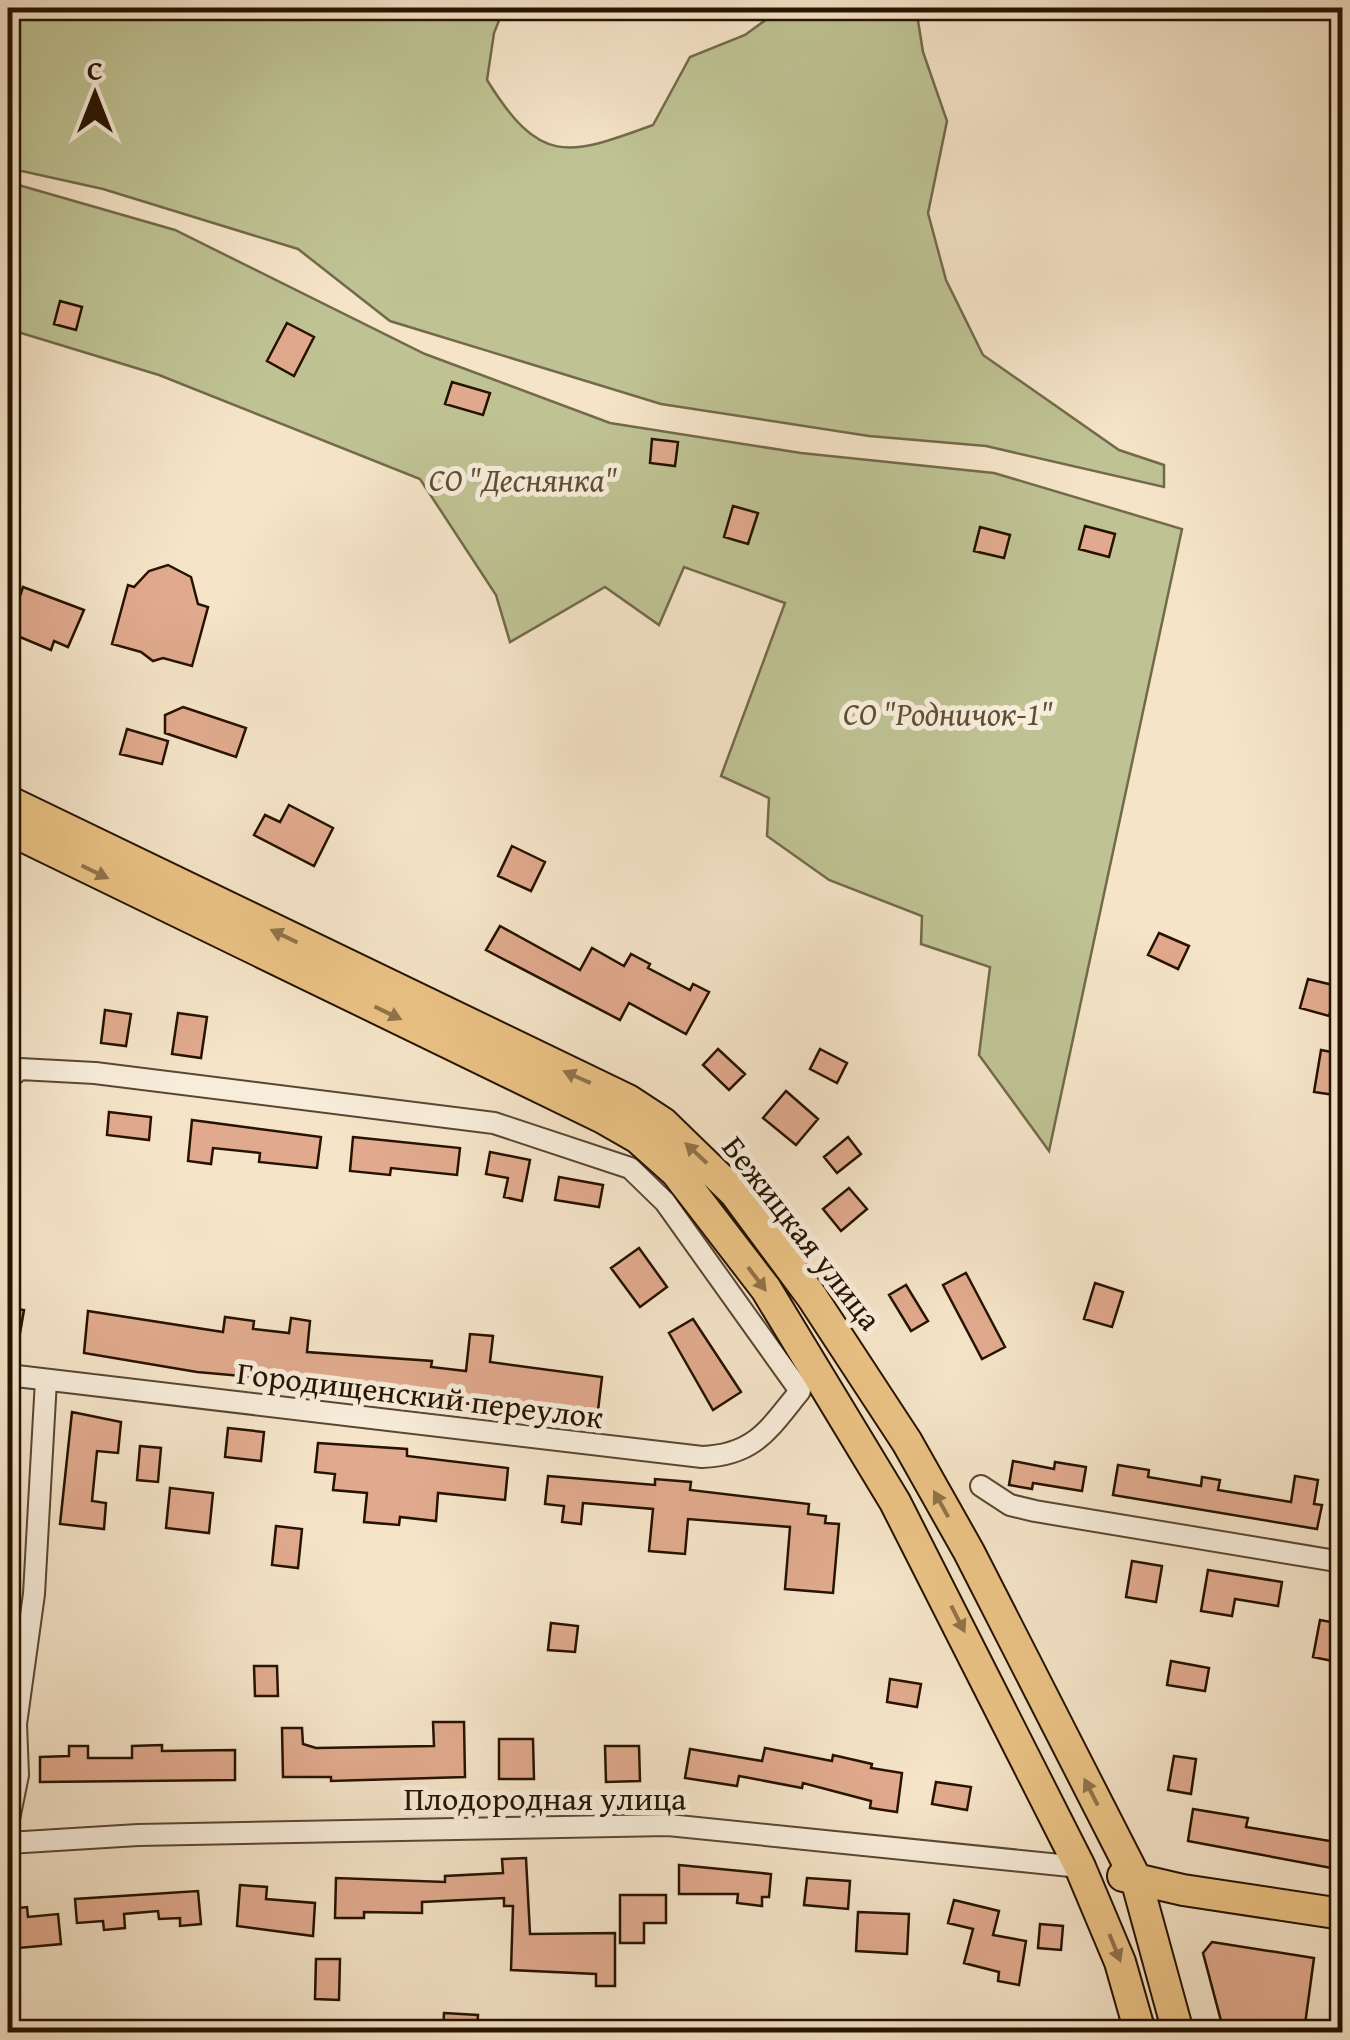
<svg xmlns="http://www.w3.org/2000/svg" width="1350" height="2040" font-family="'Gentium Book Plus',serif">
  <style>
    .green { fill: #bfc394; stroke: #726a4a; stroke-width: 2.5 }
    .building { fill: #e1aa8e; stroke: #251200; stroke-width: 2.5 }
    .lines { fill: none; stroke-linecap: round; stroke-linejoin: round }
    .street-casing { stroke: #594632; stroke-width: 24 }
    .primary-casing { stroke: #251200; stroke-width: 34 }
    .street { stroke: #f8eddb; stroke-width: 20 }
    .primary { stroke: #eac284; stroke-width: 30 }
    .oneway { fill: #917349 }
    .labels { text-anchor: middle; stroke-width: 10; stroke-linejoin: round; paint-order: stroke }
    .park-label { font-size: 32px; font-style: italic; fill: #5b5034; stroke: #f8eddb }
    .street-label { font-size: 32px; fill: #251200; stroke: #f8eddb }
  </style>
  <rect width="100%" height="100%" fill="#f5e4c8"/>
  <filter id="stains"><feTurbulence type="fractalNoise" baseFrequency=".002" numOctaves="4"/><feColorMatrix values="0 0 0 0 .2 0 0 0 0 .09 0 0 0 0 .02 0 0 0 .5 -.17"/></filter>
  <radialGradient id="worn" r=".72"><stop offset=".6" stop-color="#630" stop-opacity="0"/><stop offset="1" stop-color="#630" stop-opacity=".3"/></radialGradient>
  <!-- green -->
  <path class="green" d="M8 8H504L494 33 487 80C540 165 566 157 653 125L690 57 745 35 782 8H916L923 52 947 121 928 213 946 280 983 355 1119 450 1164 465V487L986 446 869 436 661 404 390 321 298 249 103 189 8 168Z
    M8 182 175 230 425 354 610 423 801 453 994 473 1182 529 1049 1151 979 1055 990 967 921 944 922 916 829 880 767 836 769 798 721 776 785 603 684 567 659 625 605 587 510 642 496 595 420 479 159 375 8 329Z"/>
  <!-- building -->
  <path class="building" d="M60 301 82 307 76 330 54 324Z
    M287 323 314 337 294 376 267 361Z
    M452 382 490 393 483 415 445 404Z
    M652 439 678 442 675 466 650 463Z
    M733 506 758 513 748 544 724 537Z
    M1085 526 1115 534 1109 557 1079 549Z
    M980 527 1010 535 1004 558 974 551Z
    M168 565 191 577 198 604 208 607 192 666 163 658 153 661 141 652 112 644 128 585 134 587 149 571Z
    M23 587 84 610 68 647 54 641 51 650 8 632Z
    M183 707 246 728 236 757 165 733V715Z
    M127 729 168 741 162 764 120 754Z
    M289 805 333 828 314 866 254 835 265 815 280 822Z
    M512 846 545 862 531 891 498 876Z
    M500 926 580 970 592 948 624 966 631 954 650 964 648 968 690 990 693 984 709 992 686 1034 629 1003 620 1020 486 950Z
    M1159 933 1189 946 1178 969 1148 955Z
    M1308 979 1337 986 1329 1016 1300 1008Z
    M105 1010 131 1014 126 1046 101 1043Z
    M178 1013 207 1017 201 1058 172 1054Z
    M718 1049 745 1074 729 1090 703 1065Z
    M820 1049 847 1063 837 1083 810 1069Z
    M1321 1050 1342 1054 1335 1095 1314 1092Z
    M786 1091 818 1119 796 1145 763 1118Z
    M109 1112 151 1117 149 1140 107 1135Z
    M192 1120 321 1137 317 1168 259 1162 260 1153 213 1148 211 1164 188 1161Z
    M353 1137 460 1148 457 1175 391 1168 390 1175 350 1171Z
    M848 1137 861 1154 837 1173 824 1157Z
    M490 1152 530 1160 522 1201 504 1197 508 1178 486 1174Z
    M559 1177 603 1185 599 1207 555 1200Z
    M849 1188 867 1209 841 1231 823 1209Z
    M639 1248 667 1287 640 1307 611 1268Z
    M966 1273 1005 1347 982 1359 943 1285Z
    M1095 1283 1123 1292 1112 1327 1084 1319Z
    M906 1285 928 1321 911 1331 889 1295Z
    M8 1308 24 1310 16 1356 8 1355Z
    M88 1311 223 1332 225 1317 254 1321 253 1329 289 1333 291 1318 310 1321 307 1352 432 1361 431 1367 466 1371 470 1334 493 1336 490 1362 602 1377 597 1419 493 1405 405 1400 406 1391 197 1372 84 1353Z
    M693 1319 741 1392 713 1410 669 1333Z
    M72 1412 121 1422 118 1453 97 1451 92 1501 106 1503 104 1529 60 1524Z
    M228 1428 264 1432 261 1461 225 1457Z
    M318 1443 407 1449V1456L508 1468 505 1500 438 1493 436 1521 400 1517 399 1525 364 1522 367 1493 333 1490 335 1474 315 1472Z
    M140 1446 161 1448 158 1482 137 1480Z
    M1013 1461 1054 1469 1055 1462 1086 1467 1082 1491 1033 1483 1032 1489 1009 1485Z
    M1118 1465 1149 1470 1148 1477 1201 1486 1202 1477 1220 1480 1218 1490 1291 1502 1295 1476 1318 1480 1314 1504 1322 1505 1317 1529 1113 1495Z
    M548 1476 655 1485V1479L691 1482 690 1490 809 1504 808 1514 826 1516 825 1523 839 1524 833 1593 785 1589 790 1527 688 1519 685 1554 649 1551 653 1509 583 1503 581 1524 562 1522 564 1506 545 1504Z
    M170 1488 213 1493 209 1533 166 1528Z
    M276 1526 302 1529 298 1568 272 1565Z
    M1132 1561 1162 1566 1156 1602 1126 1597Z
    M1208 1570 1282 1582 1278 1606 1235 1599 1232 1616 1201 1611Z
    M1320 1620 1342 1624V1663L1313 1657Z
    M551 1623 578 1626 575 1652 548 1650Z
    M1171 1661 1209 1668 1205 1691 1167 1685Z
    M254 1666H277L278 1696H255Z
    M890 1679 921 1684 917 1707 887 1702Z
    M433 1722H464L465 1777 331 1781V1777H283L282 1728H302L303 1744 316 1748 434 1746Z
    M499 1739H533L534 1779H499Z
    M162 1745V1751L235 1750V1780L40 1782V1757L69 1756V1746H88V1758H132V1746Z
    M605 1746H639L640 1781 606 1782Z
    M765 1748 832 1761 833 1755 872 1764 871 1768 902 1773 897 1812 870 1808 871 1801 803 1783 802 1788 739 1776 737 1786 685 1778 690 1749 762 1761Z
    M1174 1756 1196 1759 1191 1794 1168 1790Z
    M936 1782 971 1787 967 1810 932 1804Z
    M1193 1809 1248 1818 1246 1827 1342 1843V1870L1188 1841Z
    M526 1858 530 1934 615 1933V1986H596V1974L511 1970 513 1906H504V1898L422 1902V1913L364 1912V1918H335L336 1878 445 1882V1876L503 1873 502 1859Z
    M679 1865 771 1874 769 1897H762V1906L737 1903 738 1894H679Z
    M807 1878 850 1881 848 1909 804 1905Z
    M240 1885 267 1887 266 1899 315 1903 313 1936 237 1926Z
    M198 1891 201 1924 180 1926V1918L159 1919 158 1911 124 1914 125 1928 104 1930 103 1921 77 1923 75 1899Z
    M620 1895H666V1923H644V1943H620Z
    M954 1900 999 1911 993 1935 1026 1941 1019 1985 998 1981 999 1972 964 1963 973 1929 948 1923Z
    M27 1907 28 1917 58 1914 61 1944 8 1949V1909Z
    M858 1912 909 1914 907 1954 856 1951Z
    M1040 1924 1063 1926 1061 1950 1038 1948Z
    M1212 1942 1314 1958 1304 2032H1224L1203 1953Z
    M316 1959H340L339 2000 315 1999Z
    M444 2013 478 2015 477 2032H443Z"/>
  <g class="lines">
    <defs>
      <path id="street" d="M8 1079 20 1069 95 1073 494 1123 630 1168 665 1202 800 1391C769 1429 755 1455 702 1457L8 1375
        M981 1486 1010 1505 1035 1511 1342 1562
        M8 1824 18 1775 16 1724 34 1594 46 1380
        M8 1843 138 1835 668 1825 1080 1867"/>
      <path id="primary" d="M8 801 628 1100 663 1123 735 1193 812 1297 907 1442 969 1552 1136 1879 1178 2032
        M8 829 603 1118 638 1138 676 1172 766 1289 895 1502 1080 1867 1120 1962 1140 2032
        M1123 1876 1183 1890 1342 1914"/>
    </defs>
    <!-- street casing -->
    <use href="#street" class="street-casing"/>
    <!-- primary casing -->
    <use href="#primary" class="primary-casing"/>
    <!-- street -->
    <use href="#street" class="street"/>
    <!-- primary -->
    <use href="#primary" class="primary"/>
  </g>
  <!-- one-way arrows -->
  <defs><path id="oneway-solid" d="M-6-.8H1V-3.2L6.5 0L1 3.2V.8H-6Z" transform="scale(2.5)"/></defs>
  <g class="oneway">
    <use href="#oneway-solid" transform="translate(95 872) rotate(26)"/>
    <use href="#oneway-solid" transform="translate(284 936) rotate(-154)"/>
    <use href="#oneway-solid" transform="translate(388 1013) rotate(26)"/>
    <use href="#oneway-solid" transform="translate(577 1077) rotate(-156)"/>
    <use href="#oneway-solid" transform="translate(696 1153) rotate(-137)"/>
    <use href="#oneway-solid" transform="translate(757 1279) rotate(53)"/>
    <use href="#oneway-solid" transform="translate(941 1504) rotate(-119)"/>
    <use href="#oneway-solid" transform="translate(958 1619) rotate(63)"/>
    <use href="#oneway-solid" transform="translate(1091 1792) rotate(-117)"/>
    <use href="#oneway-solid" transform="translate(1115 1948) rotate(68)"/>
  </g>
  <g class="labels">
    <!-- park labels -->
    <g class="park-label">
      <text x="523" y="491">СО "Деснянка"</text>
      <text x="948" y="725">СО "Родничок-1"</text>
    </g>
    <!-- street labels -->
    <g class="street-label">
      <text transform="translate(802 1233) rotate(52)" y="11">Бежицкая улица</text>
      <text transform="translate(420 1395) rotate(7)" y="11">Городищенский переулок</text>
      <text x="545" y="1810">Плодородная улица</text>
    </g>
  </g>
  <!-- margin -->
  <rect width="1350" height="2040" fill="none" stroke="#f5e4c8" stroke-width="40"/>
  <rect x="10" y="10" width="1330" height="2020" fill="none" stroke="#251200" stroke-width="5"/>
  <rect x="20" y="20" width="1310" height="2000" fill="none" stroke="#251200" stroke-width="2.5"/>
  <!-- north arrow -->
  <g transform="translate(95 95)" stroke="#f8eddb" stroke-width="8" paint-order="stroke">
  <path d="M0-8L18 38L0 25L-18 38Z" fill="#251200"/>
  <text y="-15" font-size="28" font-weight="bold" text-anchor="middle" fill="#251200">С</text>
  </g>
  <rect width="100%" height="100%" filter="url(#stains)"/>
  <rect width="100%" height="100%" fill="url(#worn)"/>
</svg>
